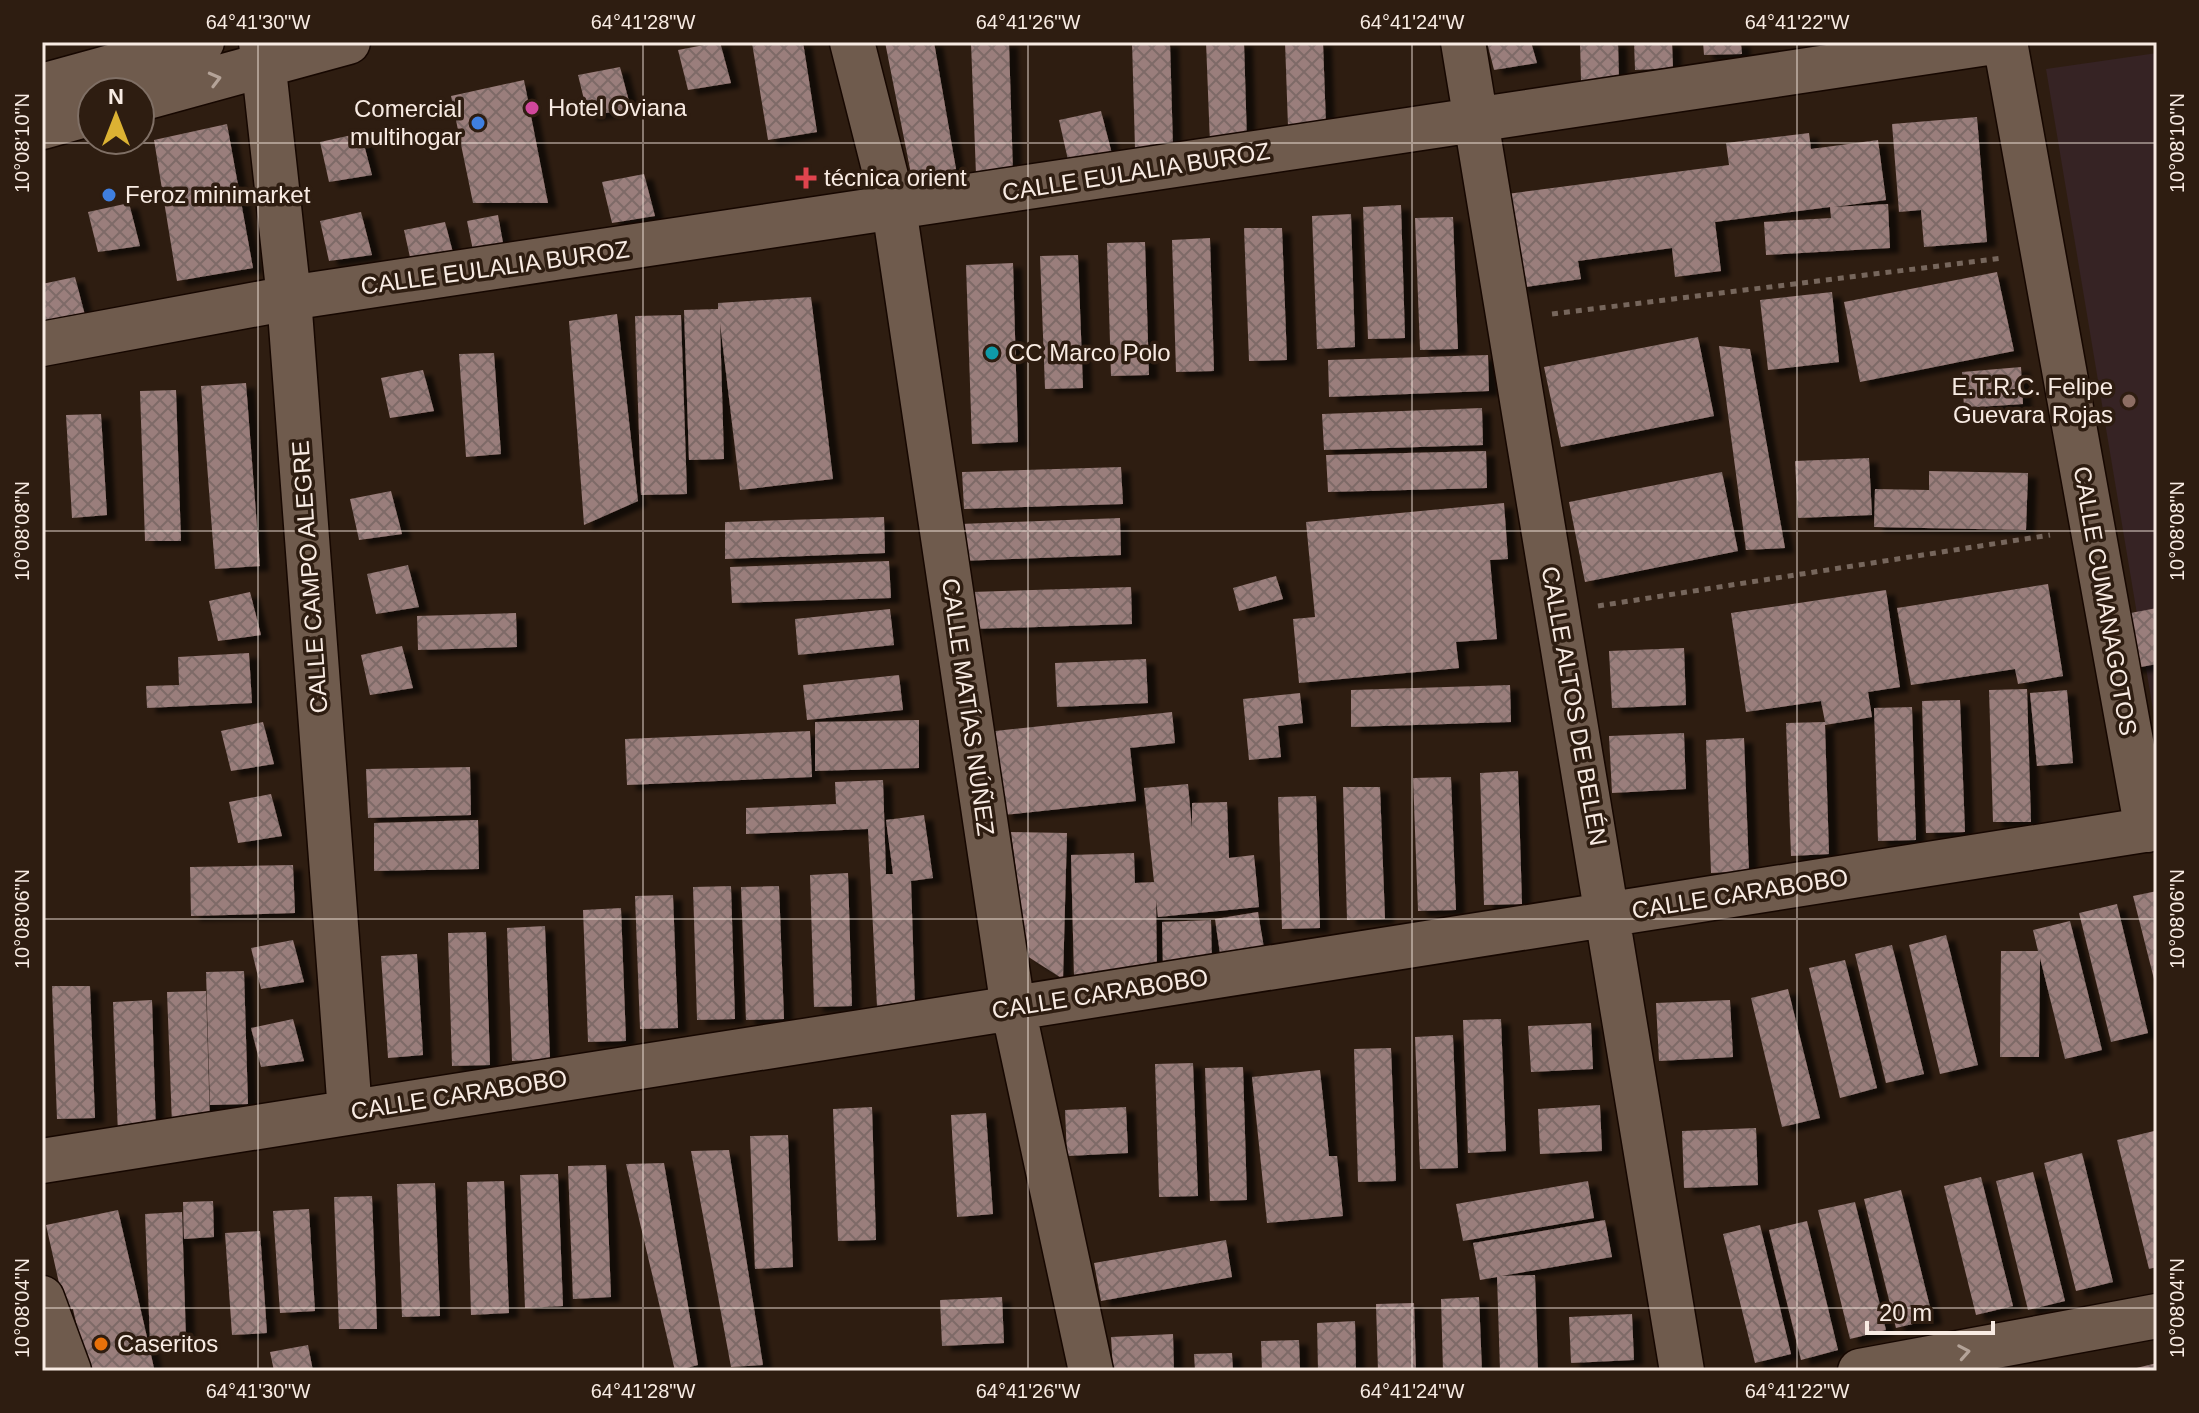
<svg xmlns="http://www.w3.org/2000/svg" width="2199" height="1413" font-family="Arial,sans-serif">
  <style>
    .education { fill: #362324 }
    .building { fill: url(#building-cross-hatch); filter: url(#shadow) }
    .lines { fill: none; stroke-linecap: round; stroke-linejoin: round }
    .street-casing { stroke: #160700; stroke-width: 47 }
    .secondary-casing { stroke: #160700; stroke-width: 47 }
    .path { stroke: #76665c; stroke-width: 5; stroke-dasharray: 6 6; stroke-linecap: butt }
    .street { stroke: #6f5b4d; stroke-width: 44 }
    .secondary { stroke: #6f5b4d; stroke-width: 44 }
    .oneway { stroke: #b4a398 }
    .ticks { fill: none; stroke: #f8ebe3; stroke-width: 2; stroke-opacity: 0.45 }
    .hotel-dot { fill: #d1479c; stroke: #2e1d11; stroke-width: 3 }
    .shop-dot { fill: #3f7fe0; stroke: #2e1d11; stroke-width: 3 }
    .health-dot { fill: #e0444e; stroke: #2e1d11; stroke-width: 3 }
    .culture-dot { fill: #0f9aa8; stroke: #2e1d11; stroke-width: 3 }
    .education-dot { fill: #8d6e63; stroke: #2e1d11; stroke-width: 3 }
    .food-dot { fill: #e8710a; stroke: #2e1d11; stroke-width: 3 }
    .labels { text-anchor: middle; stroke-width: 7; stroke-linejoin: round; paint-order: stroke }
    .poi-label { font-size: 24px; fill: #f8ebe3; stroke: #2e1d11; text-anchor: start }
    .street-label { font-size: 24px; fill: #f8ebe3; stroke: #2e1d11 }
    .neatline { fill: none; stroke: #f8ebe3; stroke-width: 3 }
    .ticks-label { font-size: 20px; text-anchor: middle; fill: #f8ebe3 }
  </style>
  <defs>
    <pattern id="building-cross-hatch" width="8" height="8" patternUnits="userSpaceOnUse" patternTransform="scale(2)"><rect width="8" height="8" fill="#9a7e7b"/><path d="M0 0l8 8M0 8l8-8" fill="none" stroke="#7e6a68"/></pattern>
    <filter id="shadow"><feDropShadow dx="9" dy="5" stdDeviation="2" flood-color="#0009"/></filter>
  </defs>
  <rect width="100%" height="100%" fill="#2e1d11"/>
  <!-- education -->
  <path class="education" d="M2157 53V734L2046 69Z"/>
  <!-- building -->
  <path class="building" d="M720 42 731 83 688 90 678 50Z
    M803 42 817 132 768 140 752 43Z
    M885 42H934L956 169 912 179Z
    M1009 42 1013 174 976 175 971 43Z
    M1132 42H1170L1173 148 1135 149Z
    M1206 42H1244L1247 142 1210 144Z
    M1285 42H1323L1326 126 1288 127Z
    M1487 42H1531L1537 63 1494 70Z
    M1580 42H1618L1619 80 1581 81Z
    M1634 42H1672L1673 68 1635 70Z
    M1703 42H1741L1742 54 1704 55Z
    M620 67 631 109 588 116 578 75Z
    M524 80 548 203H473L451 96Z
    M1101 111 1112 154 1068 160 1059 120Z
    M1977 117 1987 242 1924 247 1921 210 1899 212 1892 124Z
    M227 124 253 268 177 281 154 140Z
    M361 133 372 175 329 182 320 142Z
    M1809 133 1811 149 1878 140 1886 200 1834 207 1888 204 1890 248 1766 255 1764 222 1831 218 1830 207 1715 222 1721 271 1675 277 1672 248 1578 261 1581 279 1519 288 1507 194 1729 165 1726 143Z
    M644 174 655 216 612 223 602 182Z
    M129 203 140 246 98 252 88 212Z
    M1401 205 1405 338 1368 339 1363 207Z
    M361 212 372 255 329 261 320 221Z
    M1351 214 1355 347 1317 349 1312 216Z
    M498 215 505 254 475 260 467 221Z
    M1453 217 1458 349 1420 350 1415 218Z
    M445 222 456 264 413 271 404 230Z
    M1244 228H1282L1287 360 1249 361Z
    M1210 238 1214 371 1176 372 1172 240Z
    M1145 242 1149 375 1111 376 1107 243Z
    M1078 255 1083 388 1045 389 1040 256Z
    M1013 263 1018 442 972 444 966 265Z
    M1997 272 2014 351 1860 382 1844 302Z
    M75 277 86 319 44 326 42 284Z
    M1832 292 1839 362 1768 370 1760 300Z
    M811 297 833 479 740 490 720 323 724 459 689 460 684 310 718 309V303Z
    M617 314 638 501 584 525 569 321Z
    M681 315 687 494 641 495 635 316Z
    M1698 337 1714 416 1561 447 1544 367Z
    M1719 346 1750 349 1785 548 1746 550Z
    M494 353 501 454 466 457 459 354Z
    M1488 355 1489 391 1329 397 1328 360Z
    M2021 367 2023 404 1964 408 1962 372Z
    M423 370 434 411 390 418 381 378Z
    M246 383 260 566 215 569 201 386Z
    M176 390 181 541H145L140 391Z
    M1482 408 1483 445 1324 450 1322 414Z
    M101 414 107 515 72 518 66 415Z
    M1486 451 1487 488 1328 492 1326 455Z
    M1869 458 1872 515 1798 518 1795 461Z
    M1121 467 1123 504 964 509 962 472Z
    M1929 471 2028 473 2026 530 1874 527 1875 489 1929 490Z
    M1722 472 1738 551 1585 582 1569 502Z
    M391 491 402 534 359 540 350 499Z
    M1504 503 1508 559 1490 560 1497 639 1456 642 1459 668 1299 683 1293 619 1315 617 1306 522Z
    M884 517 885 553 725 559V522Z
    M1120 518 1121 555 961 561 960 524Z
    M889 561 891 598 732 603 730 567Z
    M408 565 419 607 376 614 367 574Z
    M1276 576 1283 599 1239 611 1233 588Z
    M2048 584 2063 676 2018 684 2015 669 1911 685 1897 608Z
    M1131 587 1132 624 973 629 971 592Z
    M1886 590 1900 687 1868 692 1872 717 1825 725 1829 854 1791 856 1786 723 1825 722 1821 701 1746 712 1731 613Z
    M250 592 261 635 218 641 209 601Z
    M2157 608V664L2130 669 2120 615Z
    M890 609 894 645 798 655 795 619Z
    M516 613 517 647 418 650 417 616Z
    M402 646 413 688 370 695 361 655Z
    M1684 648 1686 705 1612 708 1609 651Z
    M249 653 252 703 147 708 146 686 179 685 178 657Z
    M1146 659 1148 703 1057 707 1055 663Z
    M899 675 903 710 807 720 803 685Z
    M1510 685 1511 722 1351 727V690Z
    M2027 689 2031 822H1993L1989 690Z
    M2067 690 2073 763 2037 766 2030 693Z
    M1300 693 1303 723 1278 726 1281 757 1249 760 1243 699Z
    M1960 700 1965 832 1926 833 1922 701Z
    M1912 707 1916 840 1878 841 1874 708Z
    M1172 712 1175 743 1130 748 1136 801 1004 815 995 731Z
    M919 720V768L815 771V722Z
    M263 722 274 764 231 771 221 731Z
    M810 731 812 777 627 785 625 739Z
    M1684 733 1686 789 1612 793 1609 736Z
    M1744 738 1749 871 1711 873 1706 740Z
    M470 767 471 815 368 818 366 769Z
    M1518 771 1522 904 1484 905 1480 773Z
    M1451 777 1456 910 1418 911 1413 778Z
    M883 780 886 874H893L886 820 924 815 933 878 911 881 915 1006 877 1007 868 829 746 834V808L836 804 835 782Z
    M1188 784 1192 829V803L1227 802 1229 858 1254 855 1259 907 1158 917 1156 900 1157 972 1074 975 1071 855 1134 853 1135 883 1154 882 1144 788Z
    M1343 787H1380L1385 919 1347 920Z
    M271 794 282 836 238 843 229 802Z
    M1316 796 1320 928 1282 929 1278 797Z
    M478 820 479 869 374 871V823Z
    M1011 832 1067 833 1063 979 1027 956Z
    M293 865 295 913 191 916 190 867Z
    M848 873 852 1006 814 1007 810 875Z
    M731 886 735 1019 697 1020 693 887Z
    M779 886 784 1019 746 1020 741 887Z
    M2157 891V987H2156L2133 896Z
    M673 895 678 1028 640 1029 635 896Z
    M2117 904 2148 1033 2111 1042 2079 913Z
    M621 908 626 1041 588 1042 583 910Z
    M1258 912 1264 948 1220 954 1215 919Z
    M1211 920 1212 965 1163 967 1162 922Z
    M2070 921 2102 1050 2065 1059 2040 958 2039 1057H2000L2001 951H2038L2033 930Z
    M545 926 550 1059 512 1061 507 928Z
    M486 932 490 1065 452 1066 448 933Z
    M1946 935 1978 1065 1940 1074 1909 945Z
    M293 940 304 982 261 989 251 948Z
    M1892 945 1924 1074 1886 1083 1855 954Z
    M417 954 423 1055 388 1058 381 956Z
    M1845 960 1877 1088 1840 1098 1809 968Z
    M244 971 248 1104 210 1105 206 972Z
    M52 986H90L95 1118 57 1119Z
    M1788 989 1820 1118 1782 1127 1751 998Z
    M206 991 210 1124 172 1125 167 992Z
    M152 1000 156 1133 118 1135 113 1002Z
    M1730 1000 1733 1057 1659 1061 1656 1003Z
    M293 1019 304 1061 261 1067 251 1028Z
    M1501 1019 1506 1151 1468 1153 1463 1020Z
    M1591 1023 1593 1069 1531 1072 1528 1026Z
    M1453 1035 1458 1168 1420 1169 1415 1037Z
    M1391 1048 1396 1181 1358 1182 1354 1049Z
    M1193 1063 1198 1196 1159 1197 1155 1064Z
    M1243 1067 1247 1200 1210 1201 1205 1068Z
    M1320 1070 1329 1156H1337L1343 1216 1267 1223 1252 1077Z
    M1600 1105 1602 1151 1540 1154 1538 1109Z
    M872 1107 876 1240 838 1241 833 1109Z
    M1126 1107 1128 1153 1067 1156 1065 1110Z
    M986 1113 993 1214 957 1217 951 1115Z
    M1756 1128 1758 1185 1684 1188 1682 1131Z
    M2154 1131 2157 1145V1267L2149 1269 2117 1140Z
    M788 1135 793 1267 755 1269 750 1136Z
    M729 1150 763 1365 731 1367 691 1151Z
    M2082 1153 2113 1282 2076 1291 2044 1163Z
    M664 1163 698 1365 675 1371 626 1164Z
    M606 1165 611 1297 573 1299 568 1166Z
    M2033 1172 2065 1301 2028 1310 1996 1181Z
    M558 1174 563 1306 525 1308 520 1175Z
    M1981 1177 2013 1306 1976 1315 1944 1186Z
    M504 1181 509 1313 471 1315 467 1182Z
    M1588 1181 1594 1218 1463 1241 1456 1204Z
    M435 1183 440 1316 402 1317 397 1184Z
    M1901 1190 1933 1319 1896 1328 1864 1199Z
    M372 1196 377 1329H339L334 1197Z
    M213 1201 214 1237 184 1239 183 1202Z
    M1855 1202 1886 1330 1850 1339 1818 1210Z
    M309 1209 315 1311 280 1313 273 1211Z
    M118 1210 154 1368 87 1371 73 1309 65 1310 46 1225Z
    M182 1212 186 1340 150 1341 145 1214Z
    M1605 1220 1612 1257 1501 1276 1535 1275 1538 1371H1500L1497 1277 1480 1280 1473 1243Z
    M1807 1221 1838 1350 1801 1360 1769 1230Z
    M1760 1225 1791 1354 1755 1363 1723 1234Z
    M260 1231 267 1333 232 1335 225 1233Z
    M1226 1240 1232 1277 1101 1301 1094 1263Z
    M1002 1297 1004 1343 942 1346 940 1300Z
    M1479 1297 1482 1371H1443L1441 1299Z
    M1414 1303 1416 1371H1378L1376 1304Z
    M1632 1314 1634 1360 1571 1363 1569 1317Z
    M1355 1321 1356 1371H1318L1317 1323Z
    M1173 1334 1174 1371H1113L1111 1337Z
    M1299 1340 1300 1371H1262L1261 1341Z
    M308 1345 313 1371H274L270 1352Z
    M1232 1353 1233 1371H1195L1194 1354Z
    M2157 1363V1371H2128V1370Z"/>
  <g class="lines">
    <defs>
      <path id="street" d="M261 42 289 298 350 1112
        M852 42 894 208 1013 1008 1091 1371
        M1463 42 1682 1371
        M2005 42 2147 830
        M42 86 202 42
        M140 99 348 42
        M42 127 92 113
        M42 344 289 298 1994 42
        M42 1161 2157 828
        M1860 1371 2157 1316"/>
      <path id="secondary" d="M42 1298 69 1371"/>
    </defs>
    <!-- street casing -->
    <use href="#street" class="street-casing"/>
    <!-- secondary casing -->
    <use href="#secondary" class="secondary-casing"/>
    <!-- path -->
    <path class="path" d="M1552 314 2003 258
      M1598 606 2050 535"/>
    <!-- street -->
    <use href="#street" class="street"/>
    <!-- secondary -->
    <use href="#secondary" class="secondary"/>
  </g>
  <!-- one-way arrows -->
  <defs><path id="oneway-chevron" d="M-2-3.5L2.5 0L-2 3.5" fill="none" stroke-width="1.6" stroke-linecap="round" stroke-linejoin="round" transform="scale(2)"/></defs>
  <g class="oneway">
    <use href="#oneway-chevron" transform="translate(215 79) rotate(-15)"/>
    <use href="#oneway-chevron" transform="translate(1964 1352) rotate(-10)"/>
  </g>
  <!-- ticks -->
  <path class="ticks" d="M258 42V1371M643 42V1371M1028 42V1371M1412 42V1371M1797 42V1371M42 143H2157M42 531H2157M42 919H2157M42 1308H2157"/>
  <!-- markers -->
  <circle class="hotel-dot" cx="532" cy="108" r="8"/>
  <g class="shop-dot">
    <circle cx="478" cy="123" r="8"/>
    <circle cx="109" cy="195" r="8"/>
  </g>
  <path class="health-dot" d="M802 166h8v8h8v8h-8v8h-8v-8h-8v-8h8z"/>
  <circle class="culture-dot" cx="992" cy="353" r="8"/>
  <circle class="education-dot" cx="2129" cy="401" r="8"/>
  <circle class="food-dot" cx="101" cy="1344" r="8"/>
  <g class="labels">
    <!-- poi labels -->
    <g class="poi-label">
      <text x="548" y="116">Hotel Oviana</text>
      <text x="462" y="117" text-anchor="end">Comercial<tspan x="462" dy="28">multihogar</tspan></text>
      <text x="824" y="186">técnica orient</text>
      <text x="125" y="203">Feroz minimarket</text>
      <text x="1008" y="361">CC Marco Polo</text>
      <text x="2113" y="395" text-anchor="end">E.T.R.C. Felipe<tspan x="2113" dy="28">Guevara Rojas</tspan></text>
      <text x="117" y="1352">Caseritos</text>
    </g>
    <!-- street labels -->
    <g class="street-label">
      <text transform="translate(1136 172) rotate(-9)" y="8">CALLE EULALIA BUROZ</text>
      <text transform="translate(495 268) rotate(-8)" y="8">CALLE EULALIA BUROZ</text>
      <text transform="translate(310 577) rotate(-94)" y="8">CALLE CAMPO ALEGRE</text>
      <text transform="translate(2105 601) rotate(80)" y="8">CALLE CUMANAGOTOS</text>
      <text transform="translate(1574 706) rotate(80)" y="8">CALLE ALTOS DE BELÉN</text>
      <text transform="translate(968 707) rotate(82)" y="8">CALLE MATÍAS NÚÑEZ</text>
      <text transform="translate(1740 894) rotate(-9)" y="8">CALLE CARABOBO</text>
      <text transform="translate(1100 994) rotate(-9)" y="8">CALLE CARABOBO</text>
      <text transform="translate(459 1095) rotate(-9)" y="8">CALLE CARABOBO</text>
    </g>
  </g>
  <!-- border -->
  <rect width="2199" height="1413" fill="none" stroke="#2e1d11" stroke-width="88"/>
  <!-- north arrow -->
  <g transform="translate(116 116)"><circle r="38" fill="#2e1d11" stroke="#7f6f65" stroke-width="2"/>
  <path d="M0-6L14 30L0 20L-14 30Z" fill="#dcb233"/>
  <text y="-12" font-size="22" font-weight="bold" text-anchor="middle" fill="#f8ebe3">N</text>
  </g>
  <!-- scale -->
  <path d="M1867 1321v12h126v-12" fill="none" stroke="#f8ebe3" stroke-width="4"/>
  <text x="1879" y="1321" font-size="24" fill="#f8ebe3" stroke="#2e1d11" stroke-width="6" paint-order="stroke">20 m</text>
  <rect x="44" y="44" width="2111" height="1325" class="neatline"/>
  <g class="ticks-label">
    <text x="258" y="29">64°41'30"W</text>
    <text x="643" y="29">64°41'28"W</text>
    <text x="1028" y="29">64°41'26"W</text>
    <text x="1412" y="29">64°41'24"W</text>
    <text x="1797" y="29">64°41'22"W</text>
    <text transform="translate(22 143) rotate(-90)" y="7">10°08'10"N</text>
    <text transform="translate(2177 143) rotate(-90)" y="7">10°08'10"N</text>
    <text transform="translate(22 531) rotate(-90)" y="7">10°08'08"N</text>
    <text transform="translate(2177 531) rotate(-90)" y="7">10°08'08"N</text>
    <text transform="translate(22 919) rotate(-90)" y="7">10°08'06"N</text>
    <text transform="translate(2177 919) rotate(-90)" y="7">10°08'06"N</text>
    <text transform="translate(22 1308) rotate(-90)" y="7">10°08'04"N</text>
    <text transform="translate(2177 1308) rotate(-90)" y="7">10°08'04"N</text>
    <text x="258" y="1398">64°41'30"W</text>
    <text x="643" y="1398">64°41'28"W</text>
    <text x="1028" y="1398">64°41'26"W</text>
    <text x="1412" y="1398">64°41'24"W</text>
    <text x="1797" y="1398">64°41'22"W</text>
  </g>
</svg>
